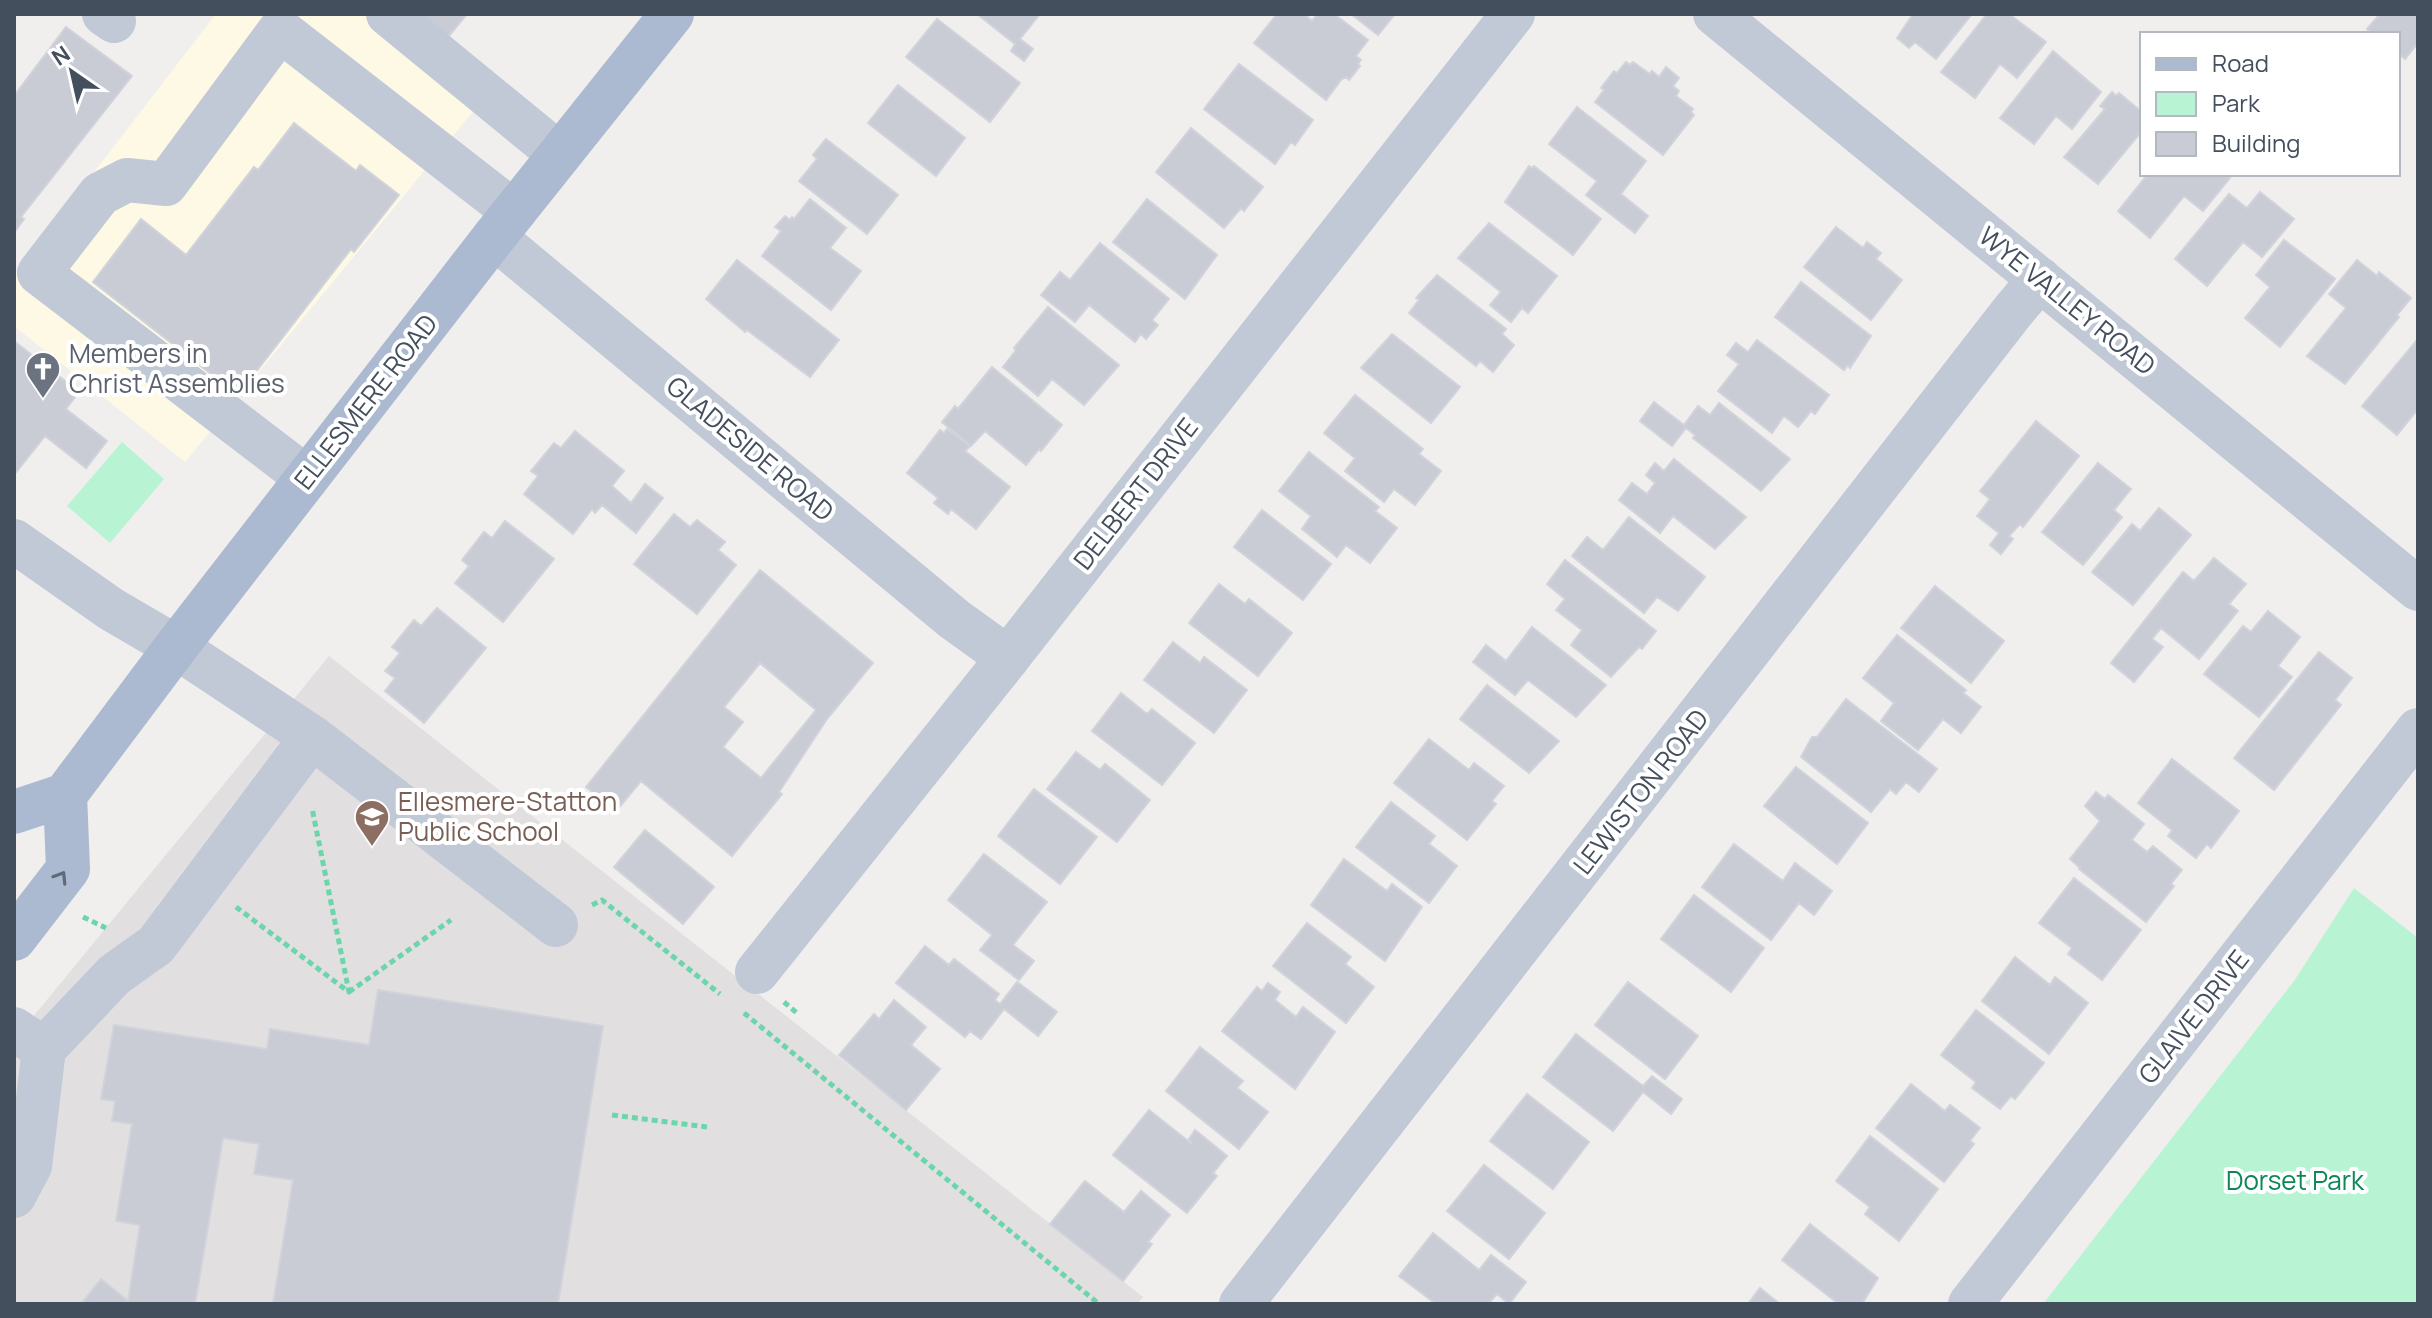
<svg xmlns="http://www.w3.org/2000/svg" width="2432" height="1318" font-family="Manrope,sans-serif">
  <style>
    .commercial { fill: #fef9e5 }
    .education { fill: #e2dfe0 }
    .green { fill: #b8f3d4 }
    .building { fill: #c9ccd4; stroke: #d1d3db; stroke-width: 2; fill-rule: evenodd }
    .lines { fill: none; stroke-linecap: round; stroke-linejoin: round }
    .path { stroke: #6cd5ab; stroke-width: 5; stroke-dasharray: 6 4; stroke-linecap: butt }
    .minor { stroke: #c0c9d5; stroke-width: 44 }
    .major { stroke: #abbad0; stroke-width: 44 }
    .oneway { stroke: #5e6a7a }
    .labels { text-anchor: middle; stroke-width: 8; stroke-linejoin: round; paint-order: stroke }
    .street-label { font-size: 26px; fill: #444f5e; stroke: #fff }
    .worship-label { font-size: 26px; fill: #5b616d; stroke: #fff; text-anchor: start }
    .education-label { font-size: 26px; fill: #785e54; stroke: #fff; text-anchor: start }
    .park-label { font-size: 26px; fill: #0d8755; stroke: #fff }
  </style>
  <rect width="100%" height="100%" fill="#f1eeee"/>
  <!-- commercial -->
  <path class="commercial" d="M216 14H372L480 103 185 462 14 326V276Z"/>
  <!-- education -->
  <path class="education" d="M329 656 1143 1297 1137 1304H14V1040Z"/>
  <!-- green -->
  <path class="green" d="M122 442 164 479 110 543 67 506Z
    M2354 888 2418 938V1304H2043L2294 981Z"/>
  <!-- building -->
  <path class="building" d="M419 14H467L448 37Z
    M977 14H1040L1020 39 1033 49 1024 61 1011 51 1015 44Z
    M1277 14H1304L1312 21 1318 14H1334L1368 40 1356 56 1361 60 1358 64 1360 66 1349 80 1346 77 1341 80 1326 100 1254 43Z
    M1351 14H1395L1378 35Z
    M1913 14H1972L1936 59 1915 42 1909 48 1897 38Z
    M1987 14H2009L2046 42 2017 78 2000 64 1975 98 1941 72Z
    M2380 14H2418V43L2405 59 2400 55 2398 58V34H2372L2367 29Z
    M937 19 1020 83 990 122 906 57Z
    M66 27 132 76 21 217 24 219 14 233V96Z
    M2053 51 2101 92 2072 129 2056 116 2034 144 2000 118Z
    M1626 62 1630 65 1633 62 1650 74 1652 71 1659 77 1666 67 1679 78 1673 86 1679 91 1676 96 1693 109 1691 112 1694 115 1663 155 1595 102 1604 90 1601 88 1614 71 1617 73Z
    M1239 64 1313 120 1295 145 1291 142 1275 164 1204 109Z
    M898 85 965 138 936 176 868 123Z
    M2112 92 2116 96 2119 93 2142 112V131L2098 184 2064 157 2105 109 2100 106Z
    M1577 107 1646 161 1621 194 1648 216 1635 233 1586 195 1597 181 1549 144Z
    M294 123 356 171 360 165 399 195 354 252 351 249 238 395 93 282 141 219 186 255 254 167 258 170Z
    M1191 128 1263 187 1244 211 1241 208 1224 228 1156 172Z
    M826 139 898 195 867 234 799 181 817 159 813 155Z
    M1529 166 1532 168 1534 166 1601 219 1573 255 1505 202Z
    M2148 174H2225L2230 178 2203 211 2184 196 2150 238 2118 211Z
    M2260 192 2294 219 2262 257 2243 242 2207 286 2175 259 2229 194 2247 208Z
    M810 199 846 228 830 248 861 271 831 310 762 256 781 231 775 227 785 216 790 220 792 217 794 219Z
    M1147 199 1217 255 1185 299 1113 242Z
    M1489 223 1557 276 1528 313 1522 308 1511 322 1490 305 1501 292 1458 258Z
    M1836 227 1863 248 1867 242 1881 253 1876 259 1902 280 1871 320 1804 267Z
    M2284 240 2335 279 2280 347 2245 318 2270 287 2256 275Z
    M1100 243 1169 299 1152 320 1158 325 1146 339 1141 334 1135 342 1089 305 1075 322 1041 295 1060 272 1070 280Z
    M737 260 839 340 810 377 747 330 745 332 706 299Z
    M2357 260 2377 276 2379 272 2411 298 2397 315 2399 317 2345 384 2307 356 2346 308 2329 294Z
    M1437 275 1506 329 1502 334 1514 345 1493 372 1480 361 1476 366 1409 313 1419 300 1416 298Z
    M1801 282 1871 336 1850 368 1848 365 1844 370 1775 317Z
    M1048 307 1119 365 1084 405 1052 379 1038 396 1003 367 1016 350 1014 348Z
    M1392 334 1460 387 1431 423 1361 368Z
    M1757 340 1829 395 1815 414 1811 411 1798 427 1784 416 1772 433 1718 391 1739 364 1727 355 1736 343 1748 352Z
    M2417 340 2418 409 2397 435 2362 406Z
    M14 341 79 392 66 409 107 441 86 468 45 436 14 475Z
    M992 367 1062 425 1041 451 1039 449 1026 465 985 431 971 446 942 422 955 406 958 409Z
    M1355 395 1423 449 1419 454 1441 471 1415 505 1394 489 1384 502 1345 471 1355 458 1324 433Z
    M1654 402 1684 425 1698 406 1710 415 1719 403 1790 459 1761 491 1693 438 1695 435 1686 428 1672 446 1640 421Z
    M2036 421 2079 456 2023 527 2020 524 2009 536 2013 539 2001 554 1990 545 1999 533 1977 516 1990 499 1980 491Z
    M947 429 970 446 965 451 1010 487 976 529 951 509 948 514 934 503 938 498 907 473 940 430 944 433Z
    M575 431 624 471 612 486 631 503 645 484 663 498 636 533 602 505 595 513 592 509 573 534 524 494 538 476 531 471 554 443 561 448Z
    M1309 452 1379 507 1375 511 1397 528 1370 563 1346 545 1337 557 1302 529 1311 516 1279 491Z
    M1674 459 1746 517 1715 549 1673 516 1660 533 1619 500 1632 483 1647 494 1655 483 1646 475 1655 463 1664 471Z
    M2098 463 2131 489 2114 510 2122 517 2083 565 2042 532Z
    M2159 508 2191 535 2133 605 2092 572 2132 524 2140 531Z
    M1262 510 1331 564 1303 600 1234 547Z
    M674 514 690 527 697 520 725 542 718 550 736 565 697 614 634 564Z
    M1629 517 1705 577 1678 611 1657 597 1644 613 1572 556 1587 537 1603 550Z
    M505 521 554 559 503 622 455 583 469 566 462 560 484 532 492 538Z
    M2214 558 2246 584 2229 604 2238 611 2199 659 2161 628 2152 639 2163 647 2134 682 2111 663 2183 572 2194 581Z
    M1565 560 1656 631 1642 649 1639 647 1611 677 1571 645 1582 630 1556 610 1565 599 1547 584Z
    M760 570 873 663 827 719 779 792 782 794 732 856 641 781 616 811 586 787ZM760 663 816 710 761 778 723 747 743 722 724 707Z
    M1219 584 1245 604 1249 599 1292 633 1258 676 1189 623Z
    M1935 586 2004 641 1971 683 1901 628Z
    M437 608 486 648 424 723 385 691 395 678 385 671 400 653 392 647 414 620 421 626Z
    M2268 611 2300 637 2278 666 2292 677 2259 717 2204 674 2243 626 2251 632Z
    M1532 627 1606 685 1576 717 1528 680 1515 695 1473 662 1486 645 1506 661Z
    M1897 635 1966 690 1963 693 1981 707 1961 733 1943 719 1918 750 1881 721 1894 703 1863 678Z
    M1173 642 1200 663 1204 657 1247 690 1214 733 1144 680Z
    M2319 652 2352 678 2335 700 2341 705 2274 790 2234 758Z
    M1487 685 1559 741 1529 773 1460 719Z
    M1121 693 1147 714 1152 709 1195 743 1162 785 1092 731Z
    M1846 699 1937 769 1919 792 1906 782 1896 794 1890 789 1871 812 1801 757 1812 737H1817Z
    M1429 739 1469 770 1474 763 1504 786 1492 801 1496 804 1467 840 1394 783Z
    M1076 752 1100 770 1105 764 1150 800 1117 842 1047 789Z
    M2172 759 2239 811 2211 848 2207 844 2196 858 2168 836 2172 830 2138 803Z
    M1796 767 1868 823 1837 864 1764 806Z
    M1034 789 1097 837 1060 884 998 836Z
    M2096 792 2105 799 2108 795 2144 824 2132 840 2147 852 2153 846 2182 870 2171 884 2174 886 2146 922 2079 869 2080 868 2070 859 2100 821 2085 806Z
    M1391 802 1435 836 1429 844 1457 866 1429 903 1356 847Z
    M645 830 714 887 683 924 614 867Z
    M1734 844 1783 881 1795 863 1832 891 1814 915 1799 903 1771 940 1702 887Z
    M984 854 1047 902 1013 945 1034 961 1019 980 980 950 992 935 948 900Z
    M1344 859 1387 891 1392 884 1422 907 1385 961 1311 905Z
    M2074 878 2141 930 2102 980 2068 954 2072 948 2039 923Z
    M1694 895 1764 948 1731 992 1661 939Z
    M1307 923 1351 957 1345 964 1374 987 1346 1023 1273 966Z
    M925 946 949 965 954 959 999 994 995 1000 1000 1004 1017 982 1057 1012 1038 1036 1004 1009 981 1039 970 1031 965 1037 896 983Z
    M2015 957 2050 985 2055 977 2088 1003 2049 1054 1982 1001Z
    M1628 982 1698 1036 1665 1079 1595 1025Z
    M1268 983 1280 992 1275 1000 1296 1017 1303 1007 1335 1032 1295 1089 1222 1031 1257 987 1262 991Z
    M378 990 603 1026 558 1304H273L293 1180 254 1174 259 1144 223 1138 195 1304H81L101 1279 128 1301 140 1225 116 1221 132 1124 112 1121 115 1101 101 1099 114 1025 267 1049 270 1029 369 1045Z
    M894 1000 926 1027 911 1045 940 1069 906 1110 839 1055 874 1014 879 1019Z
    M1976 1010 2044 1063 2015 1099 2011 1096 2000 1109 1972 1088 1976 1082 1941 1055Z
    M1576 1034 1643 1086 1652 1076 1682 1099 1671 1114 1643 1092 1613 1131 1543 1077Z
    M1200 1047 1243 1081 1237 1088 1268 1112 1239 1149 1166 1091Z
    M1911 1084 1945 1111 1950 1105 1980 1128 1970 1141 1974 1144 1944 1182 1876 1128Z
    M1527 1094 1589 1142 1553 1189 1490 1141Z
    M1149 1110 1192 1144 1189 1139 1195 1130 1227 1156 1213 1173 1217 1176 1187 1213 1113 1155Z
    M1870 1136 1938 1189 1899 1241 1865 1214 1870 1207 1836 1181Z
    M1484 1165 1545 1213 1509 1259 1447 1211Z
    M1085 1181 1124 1212 1141 1191 1170 1215 1148 1242 1152 1244 1123 1281 1050 1224Z
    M1810 1224 1878 1278 1862 1304H1839L1782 1260Z
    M1433 1233 1479 1270 1491 1255 1526 1282 1509 1304 1497 1294 1488 1304H1436L1399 1276Z
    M1760 1288 1780 1304H1748Z"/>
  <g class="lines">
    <!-- path -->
    <path class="path" d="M592 905 602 900 720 994
      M236 907 349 992 312 808
      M83 917 106 928
      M349 992 451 920
      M784 1002 798 1014
      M744 1013 1099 1304
      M612 1115 707 1127"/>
    <!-- minor -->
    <path class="minor" d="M104 14 114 21
      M388 14 559 154
      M1715 14 2418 589
      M494 237 954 619 1008 658
      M307 478 39 273 100 194 127 180 166 184 280 30 514 212
      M14 541 111 609 176 647 312 737
      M757 972 999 669 1513 14
      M14 1029 44 1049
      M14 1196 30 1166 44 1049 114 975 156 945 312 737 556 925
      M1241 1304 2013 311 2040 279
      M1970 1304 2418 730"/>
    <!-- major -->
    <path class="major" d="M14 812 65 795 176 647 494 237 672 14
      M14 939 68 869 65 795"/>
  </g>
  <!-- one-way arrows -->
  <defs><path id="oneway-chevron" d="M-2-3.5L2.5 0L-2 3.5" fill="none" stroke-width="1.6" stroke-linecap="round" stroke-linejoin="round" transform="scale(2)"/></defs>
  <use class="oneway" href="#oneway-chevron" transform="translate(61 877) rotate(-58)"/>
  <!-- icons -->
  <defs>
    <symbol id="church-pin" viewBox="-11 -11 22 30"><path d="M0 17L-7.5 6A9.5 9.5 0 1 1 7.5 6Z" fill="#6b7280" stroke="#fff"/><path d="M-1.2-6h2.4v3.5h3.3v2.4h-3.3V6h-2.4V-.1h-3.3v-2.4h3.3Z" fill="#fff"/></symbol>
    <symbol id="school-pin" viewBox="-11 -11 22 30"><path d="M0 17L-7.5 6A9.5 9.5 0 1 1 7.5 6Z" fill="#8d6e63" stroke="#fff"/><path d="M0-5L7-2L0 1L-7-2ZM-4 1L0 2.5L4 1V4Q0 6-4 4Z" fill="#fff"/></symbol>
  </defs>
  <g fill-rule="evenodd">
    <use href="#church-pin" x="23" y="349" width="40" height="54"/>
    <use href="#school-pin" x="352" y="797" width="40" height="54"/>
  </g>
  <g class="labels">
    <!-- street labels -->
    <g class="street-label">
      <text transform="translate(2067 301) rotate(39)" y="9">WYE VALLEY ROAD</text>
      <text transform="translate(366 402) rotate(-52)" y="9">ELLESMERE ROAD</text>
      <text transform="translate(750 449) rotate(40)" y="9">GLADESIDE ROAD</text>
      <text transform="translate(1136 494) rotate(-52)" y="9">DELBERT DRIVE</text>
      <text transform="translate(1641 792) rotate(-52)" y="9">LEWISTON ROAD</text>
      <text transform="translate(2194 1017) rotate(-52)" y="9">GLAIVE DRIVE</text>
    </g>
    <!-- worship labels -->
    <g class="worship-label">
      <text x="69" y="363">Members in<tspan x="69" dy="30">Christ Assemblies</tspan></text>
    </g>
    <!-- education labels -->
    <g class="education-label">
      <text x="398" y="811">Ellesmere-Statton<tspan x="398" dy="30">Public School</tspan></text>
    </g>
    <!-- park labels -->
    <g class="park-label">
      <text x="2295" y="1190">Dorset Park</text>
    </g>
  </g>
  <!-- border -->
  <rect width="2432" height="1318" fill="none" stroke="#444f5e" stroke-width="32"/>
  <!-- legend -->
  <rect x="2140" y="32" width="260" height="144" fill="#ffffff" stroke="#b4b9bf" stroke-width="2"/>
  <rect x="2156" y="58" width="40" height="12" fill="#abbad0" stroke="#b4b9bf" stroke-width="2"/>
  <text x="2212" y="72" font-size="24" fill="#444f5e">Road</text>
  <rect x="2156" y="92" width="40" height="24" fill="#b8f3d4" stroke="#b4b9bf" stroke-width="2"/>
  <text x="2212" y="112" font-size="24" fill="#444f5e">Park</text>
  <rect x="2156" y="132" width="40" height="24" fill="#c9ccd4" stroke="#b4b9bf" stroke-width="2"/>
  <text x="2212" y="152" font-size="24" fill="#444f5e">Building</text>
  <!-- north arrow -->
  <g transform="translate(72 72) rotate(326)" stroke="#ffffff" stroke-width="6" paint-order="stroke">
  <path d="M0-6L14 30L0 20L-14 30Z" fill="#444f5e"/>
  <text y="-12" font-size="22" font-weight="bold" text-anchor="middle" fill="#444f5e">N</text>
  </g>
</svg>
